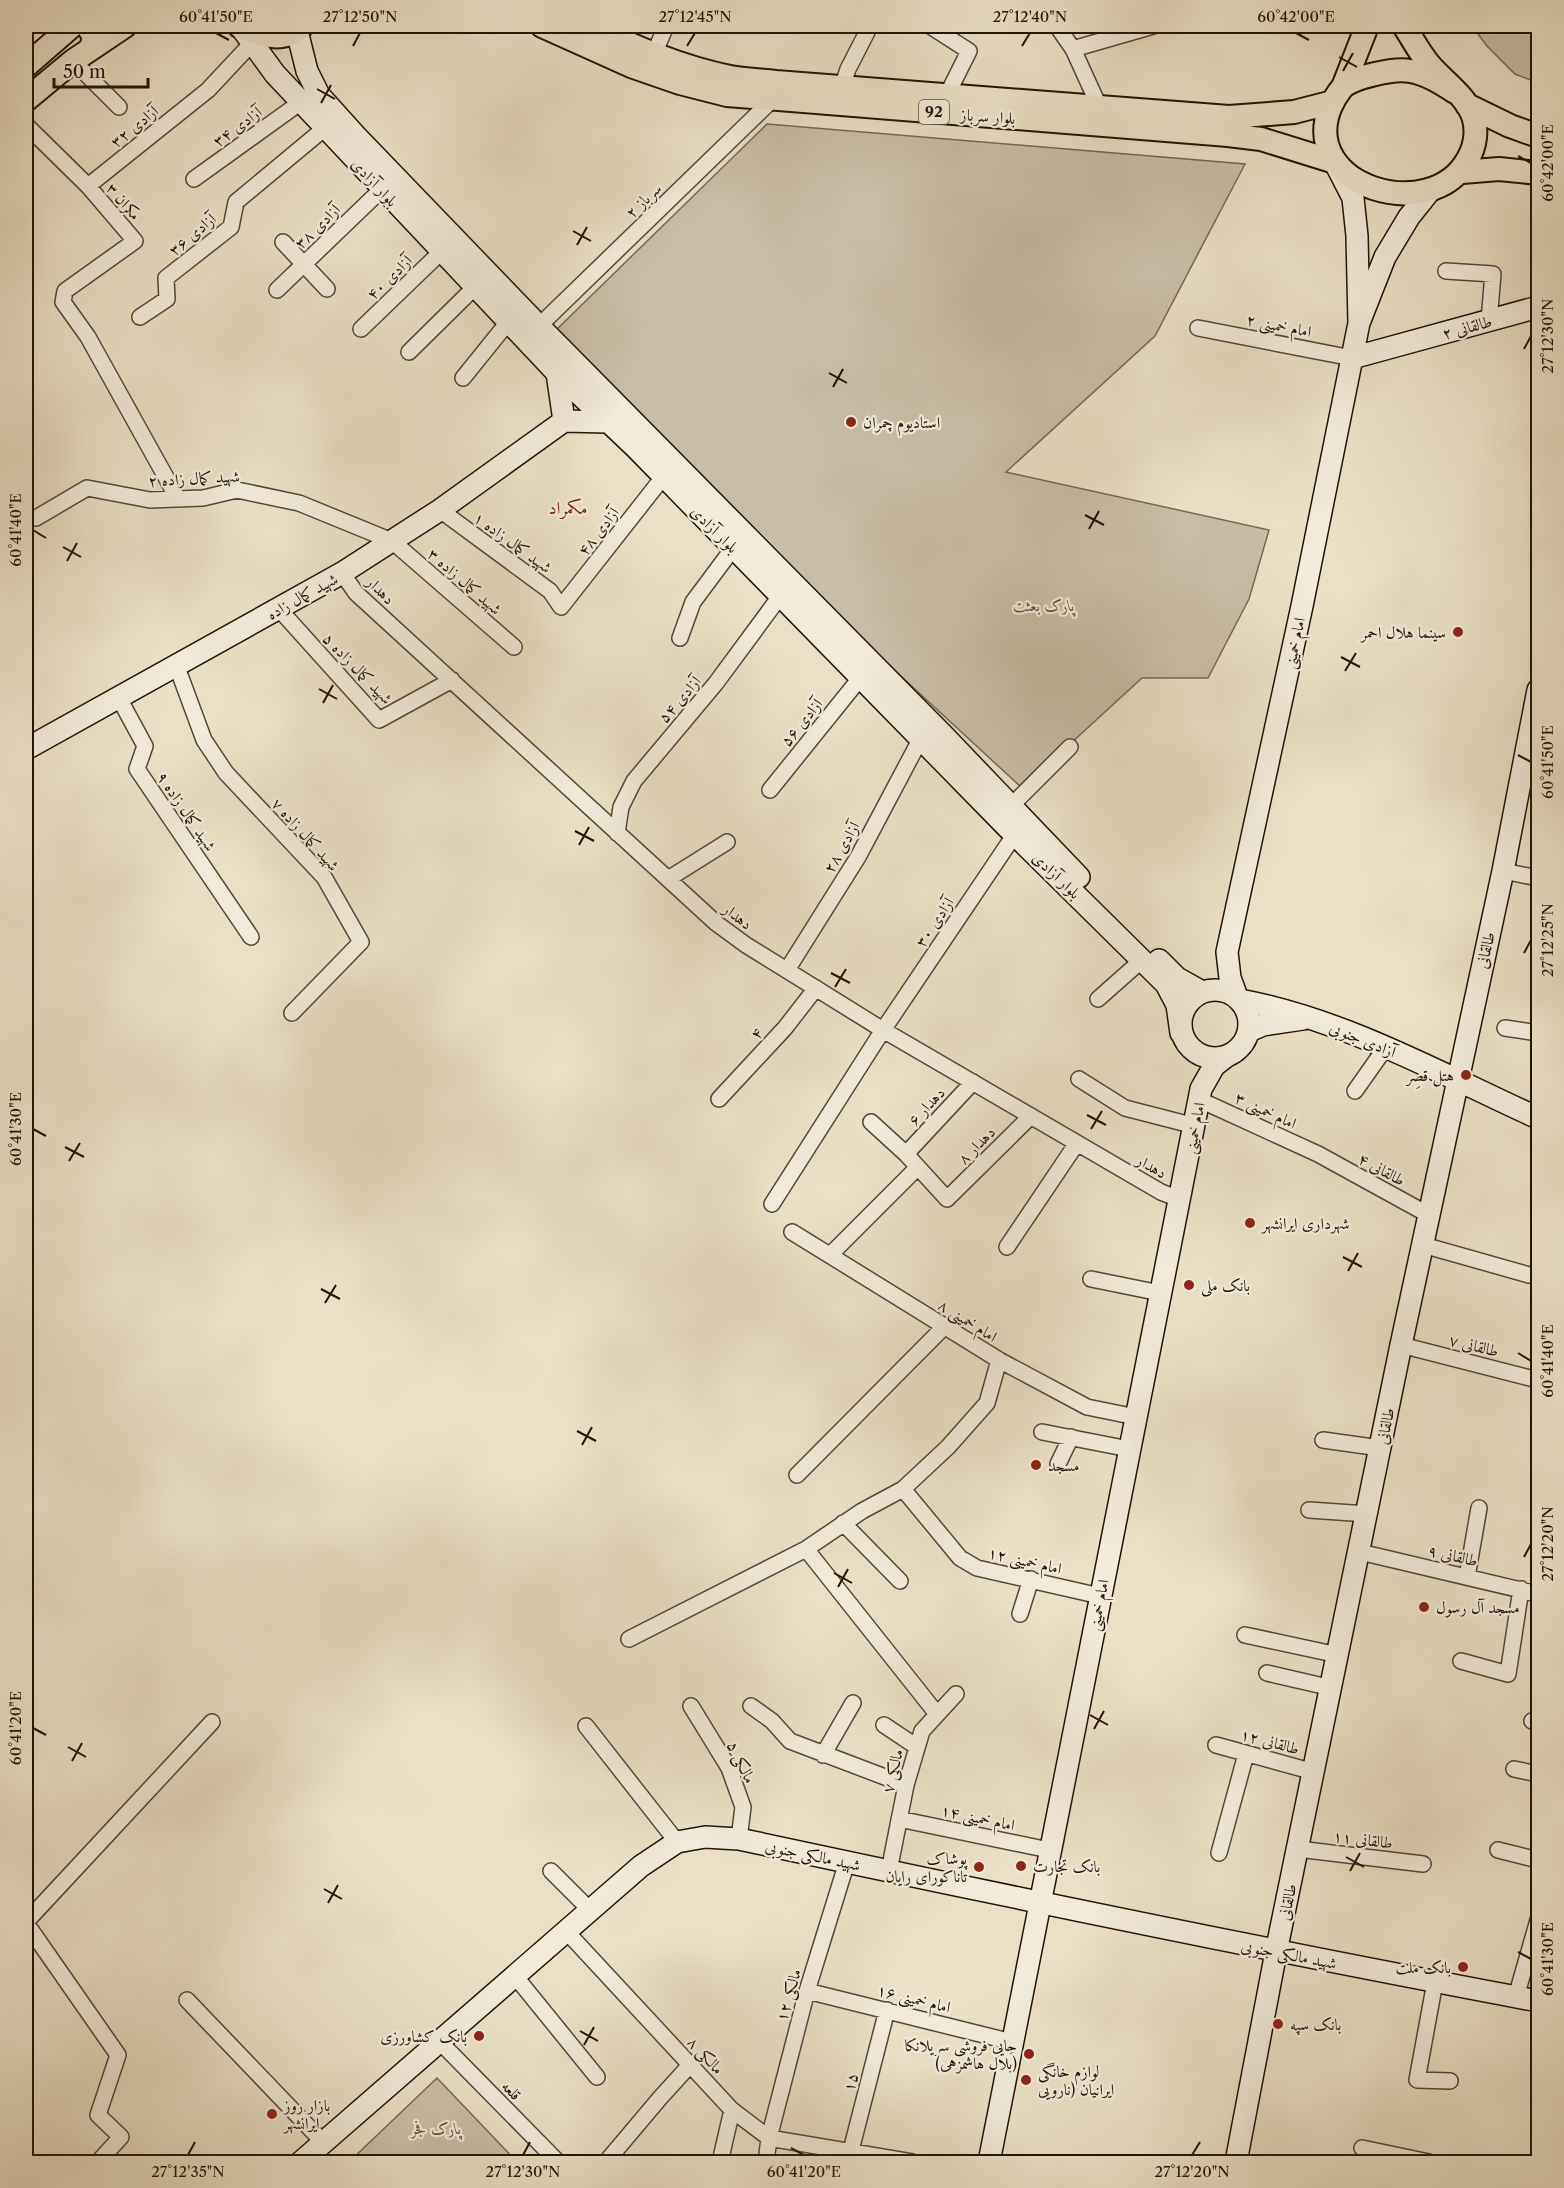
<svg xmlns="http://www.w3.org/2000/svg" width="1564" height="2188" font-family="'Libre Caslon Text',Amiri,serif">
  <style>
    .green { fill: #c9bda6; stroke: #766856; stroke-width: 1.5 }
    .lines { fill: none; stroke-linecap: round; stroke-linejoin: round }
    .street-casing { stroke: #544637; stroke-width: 18 }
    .secondary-casing { stroke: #221207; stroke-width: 24 }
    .primary-casing { stroke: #221207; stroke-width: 26 }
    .street { stroke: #f2ebda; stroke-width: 15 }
    .secondary { stroke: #f2ebda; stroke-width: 21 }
    .primary { stroke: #ebe0c6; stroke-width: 22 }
    .ticks { fill: none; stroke: #221207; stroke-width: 2 }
    .poi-dot { fill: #8f2418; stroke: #f2ebda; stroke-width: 2 }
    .labels { text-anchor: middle; stroke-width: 4.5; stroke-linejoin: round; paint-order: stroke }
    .shield { fill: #f2ebda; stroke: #605346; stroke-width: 1.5 }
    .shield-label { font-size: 15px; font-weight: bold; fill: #221207 }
    .street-label { font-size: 16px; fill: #221207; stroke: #f2ebda }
    .poi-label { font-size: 16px; fill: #221207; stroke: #f2ebda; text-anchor: start }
    .park-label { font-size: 16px; font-style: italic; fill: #5c4e3f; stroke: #f2ebda }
    .neighbourhood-label { font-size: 18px; fill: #7a1f14; stroke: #f2ebda }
    .neatline { fill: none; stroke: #221207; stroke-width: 2 }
    .ticks-label { font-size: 15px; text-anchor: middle; fill: #221207 }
  </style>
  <rect width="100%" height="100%" fill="#ebe0c6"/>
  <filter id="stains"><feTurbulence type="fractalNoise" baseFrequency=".00333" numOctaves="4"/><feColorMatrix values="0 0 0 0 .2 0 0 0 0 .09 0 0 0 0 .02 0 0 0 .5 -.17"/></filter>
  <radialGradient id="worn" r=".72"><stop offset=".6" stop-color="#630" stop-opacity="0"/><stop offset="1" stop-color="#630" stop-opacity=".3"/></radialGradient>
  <!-- green -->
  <path class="green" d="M1472 26H1538V83L1515 74 1487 46Z
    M767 124 1245 164 1155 336 1006 472 1269 530 1249 599 1208 678H1142L1022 788 852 631 553 333Z
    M437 2078 517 2162H349Z"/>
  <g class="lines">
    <defs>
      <path id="street" d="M930 26 969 51 947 95
        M1057 26 1073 49 1099 106
        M1073 49 1153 26
        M654 54 666 26
        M73 61 119 107
        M842 87 848 69 867 32
        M26 125 88 186 135 241 65 291 63 302 88 337 178 499
        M194 179 301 102
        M88 186 208 90 252 43
        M283 242 327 289
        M1446 271 1493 274 1489 321
        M277 290 382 189
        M140 317 167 299 166 278 231 227 236 202 325 128
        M539 326 772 100
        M1198 328 1352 358
        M361 329 442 251
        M409 352 476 286
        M463 378 509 321
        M440 510 550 591 561 607 664 476
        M36 518 87 488 150 500 203 498 237 490 299 503 392 541 514 647
        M342 573 356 593 716 923 746 945 883 1030 1161 1192 1179 1199
        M279 609 379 720 452 680
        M680 638 693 602 734 547
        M177 667 204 740 226 773 324 877 361 942 292 1013
        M119 698 145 746 137 769 251 937
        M770 790 861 677
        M1011 806 1070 747
        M617 833 621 807 634 781 716 683 781 595
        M1503 871 1538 878
        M668 879 727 842
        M787 970 858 857 921 738
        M1098 999 1142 960
        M1505 1028 1538 1033
        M1079 1079 1125 1108 1195 1126
        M1355 1091 1386 1047
        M719 1099 785 1028 816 988
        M1200 1100 1318 1154 1429 1215
        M871 1122 906 1154 947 1199 1031 1116
        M906 1154 973 1082
        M772 1204 883 1030 1015 834
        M792 1232 999 1360 1087 1407 1136 1417
        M1423 1245 1529 1275
        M1007 1247 1077 1143
        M830 1255 918 1167
        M1091 1279 1160 1293
        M1401 1345 1538 1380
        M1042 1432 1129 1449
        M1323 1440 1380 1448
        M1058 1464 1071 1437
        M797 1475 945 1326
        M903 1489 960 1558 977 1568 1100 1596
        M1309 1510 1367 1514
        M843 1523 900 1581
        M1360 1552 1538 1594
        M1467 1577 1479 1508
        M1020 1614 1031 1579
        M1245 1635 1338 1655
        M629 1639 806 1549
        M1461 1661 1508 1674 1521 1589
        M1267 1673 1332 1688
        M691 1706 729 1768 743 1807 739 1839
        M751 1706 772 1721 790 1741 906 1785
        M937 1714 806 1549 862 1511 903 1489 948 1447 987 1403 999 1360
        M1532 1721 1538 1723
        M884 1725 917 1747
        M586 1726 677 1842
        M1216 1745 1314 1772
        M823 1755 853 1703
        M1514 1769 1538 1774
        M899 1819 1049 1850
        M1298 1849 1423 1864
        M1498 1850 1538 1860
        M1219 1853 1246 1754
        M551 1871 590 1910
        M889 1871 906 1785 922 1731 956 1694
        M26 1922 212 1722
        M26 1923 118 2055 98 2115 121 2137 98 2162
        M566 1931 732 2110 769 2138 912 2162
        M515 1976 597 2077
        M1435 1982 1417 2080 1450 2081
        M807 1991 1012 2042
        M1516 1997 1538 1920
        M187 2000 324 2143
        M440 2042 558 2162
        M1362 2148 1429 2162
        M606 2162 660 2098 690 2065
        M720 2162 732 2110
        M766 2162 769 2138 807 1991 847 1862
        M848 2162 887 2010"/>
      <path id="secondary" d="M240 26 275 74 557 373 636 448 1006 826 1166 984 1177 1005 1181 1033
        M297 31 307 71 319 95 356 136 539 326 945 737 1079 877
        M1335 163 1353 198 1357 236 1359 323 1385 257 1409 217 1429 192
        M1352 358 1538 307
        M557 373 564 421
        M564 421 608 422
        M26 749 342 573 440 510 564 421
        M1159 960 1177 978 1202 992
        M1181 1024a34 34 0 1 1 68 0a34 34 0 1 1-68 0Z
        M1237 997 1230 978 1227 952 1302 606 1359 323
        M1240 1000C1346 1020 1441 1074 1538 1118
        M1249 1031 1263 1025 1303 1019
        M301 2162 641 1866 677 1842 705 1837 739 1839C1005 1896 1271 1951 1538 2001
        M989 2162 1201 1089 1214 1066 1227 1056
        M1236 2162 1276 1952 1401 1345 1503 871 1538 690"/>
      <path id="primary" d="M87 26 94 36 91 49
        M239 26C260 35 283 44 302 26
        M542 26 631 66 680 83 727 95 1228 135 1261 139 1335 162
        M590 26C635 47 680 67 730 77 745 80 761 80 776 82L1229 117 1294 112 1333 102
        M1404 26C1412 38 1419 52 1429 64 1443 81 1468 97 1474 119 1477 132 1475 147 1468 159 1432 226 1299 187 1330 108 1333 101 1337 94 1342 88 1352 77 1395 68 1410 71 1427 74 1441 83 1455 92
        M26 66 72 26
        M1343 87 1367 26
        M26 100 73 61 125 26
        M1467 105 1510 126 1538 136
        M1462 172 1499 169 1538 173"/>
    </defs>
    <!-- street casing -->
    <use href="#street" class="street-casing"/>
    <!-- secondary casing -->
    <use href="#secondary" class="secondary-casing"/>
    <!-- primary casing -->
    <use href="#primary" class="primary-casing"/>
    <!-- street -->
    <use href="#street" class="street"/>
    <!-- secondary -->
    <use href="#secondary" class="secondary"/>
    <!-- primary -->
    <use href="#primary" class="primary"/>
  </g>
  <!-- ticks -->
  <path class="ticks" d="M216 33 229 40M1296 33 1309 40M353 46 360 33M687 46 695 33M1022 46 1030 33M1339 57 1357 67M1343 71 1353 53M317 89 335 99M321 103 331 85M1518 156 1531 163M573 231 591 241M577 245 587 227M1524 349 1531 336M829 373 847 383M833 387 843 369M1085 515 1104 525M1089 529 1099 511M33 530 46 538M63 547 81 557M67 561 77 543M1341 657 1360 667M1345 671 1356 653M319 689 337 699M323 703 333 685M1518 755 1531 762M575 831 594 841M579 845 589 827M1524 953 1531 940M831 973 850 983M835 987 846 969M1087 1115 1106 1125M33 1129 46 1136M1091 1129 1102 1111M65 1147 84 1157M69 1161 80 1143M1343 1257 1362 1267M1348 1271 1358 1253M321 1289 340 1299M325 1303 336 1285M1518 1353 1531 1361M577 1431 596 1441M582 1445 592 1427M1524 1557 1531 1544M834 1573 852 1583M838 1587 848 1569M1090 1715 1108 1725M33 1728 46 1735M1094 1729 1104 1711M68 1747 86 1757M72 1761 82 1743M1346 1857 1364 1867M1350 1871 1360 1853M324 1889 342 1899M328 1903 338 1885M1518 1952 1531 1959M580 2031 598 2041M584 2045 594 2027M791 2148 804 2155M188 2155 195 2142M523 2155 530 2142M1192 2155 1200 2142"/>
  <!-- markers -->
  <g class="poi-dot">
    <circle cx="851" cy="422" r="6"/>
    <circle cx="1458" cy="632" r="6"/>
    <circle cx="1466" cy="1075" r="6"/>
    <circle cx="1250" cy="1223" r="6"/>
    <circle cx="1189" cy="1285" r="6"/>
    <circle cx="1036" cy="1465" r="6"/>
    <circle cx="1424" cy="1607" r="6"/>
    <circle cx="1021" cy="1866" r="6"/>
    <circle cx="979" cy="1867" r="6"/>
    <circle cx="1463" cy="1967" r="6"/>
    <circle cx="1278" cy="2024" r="6"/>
    <circle cx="479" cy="2036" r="6"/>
    <circle cx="1029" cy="2054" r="6"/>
    <circle cx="1026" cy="2080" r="6"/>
    <circle cx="272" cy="2114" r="6"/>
  </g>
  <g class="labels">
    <!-- shield labels -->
    <rect class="shield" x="919" y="100" width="30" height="24" rx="4.5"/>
    <g class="shield-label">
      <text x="934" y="117">92</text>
    </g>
    <!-- street labels -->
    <g class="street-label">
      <text transform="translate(988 116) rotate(4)" y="6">بلوار سرباز</text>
      <text transform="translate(134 126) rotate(-39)" y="6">آزادی ۳۲</text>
      <text transform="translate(237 126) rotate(-36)" y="6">آزادی ۳۴</text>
      <text transform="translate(375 182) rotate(47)" y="6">بلوار آزادی</text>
      <text transform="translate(643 200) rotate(-44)" y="6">سرباز ۲</text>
      <text transform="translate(124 201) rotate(49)" y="6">مکران ۳</text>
      <text transform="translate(317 226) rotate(-44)" y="6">آزادی ۳۸</text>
      <text transform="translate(192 234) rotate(-40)" y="6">آزادی ۳۶</text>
      <text transform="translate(389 277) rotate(-44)" y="6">آزادی ۴۰</text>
      <text transform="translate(1279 325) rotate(11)" y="6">امام خمینی ۲</text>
      <text transform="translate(1467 327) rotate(-15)" y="6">طالقانی ۲</text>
      <text transform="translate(194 478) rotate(-3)" y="6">شهید کمال زاده ۲</text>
      <text transform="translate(715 529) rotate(45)" y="6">بلوار آزادی</text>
      <text transform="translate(598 531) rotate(-52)" y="6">آزادی ۴۸</text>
      <text transform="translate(513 542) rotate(36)" y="6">شهید کمال زاده ۱</text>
      <text transform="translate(465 581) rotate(41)" y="6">شهید کمال زاده ۳</text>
      <text transform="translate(381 590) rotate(45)" y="6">دهدار</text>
      <text transform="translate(302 596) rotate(-29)" y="6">شهید کمال زاده</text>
      <text transform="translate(1294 643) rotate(-78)" y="6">امام خمینی</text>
      <text transform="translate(358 668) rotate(46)" y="6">شهید کمال زاده ۵</text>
      <text transform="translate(679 699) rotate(-49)" y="6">آزادی ۵۴</text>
      <text transform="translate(801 722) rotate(-51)" y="6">آزادی ۵۶</text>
      <text transform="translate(187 811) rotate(56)" y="6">شهید کمال زاده ۹</text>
      <text transform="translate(306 834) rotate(48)" y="6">شهید کمال زاده ۷</text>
      <text transform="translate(841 847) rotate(-60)" y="6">آزادی ۲۸</text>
      <text transform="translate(1057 875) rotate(44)" y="6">بلوار آزادی</text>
      <text transform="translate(738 916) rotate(38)" y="6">دهدار</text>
      <text transform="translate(934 922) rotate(-56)" y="6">آزادی ۳۰</text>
      <text transform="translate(1485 950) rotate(-77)" y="6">طالقانی</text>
      <text transform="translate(756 1033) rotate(-47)" y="6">۴</text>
      <text transform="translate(1363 1039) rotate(22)" y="6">آزادی جنوبی</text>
      <text transform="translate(926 1106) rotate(-47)" y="6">دهدار ۶</text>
      <text transform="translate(1266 1110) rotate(25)" y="6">امام خمینی ۳</text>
      <text transform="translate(1194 1128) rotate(-79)" y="6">امام خمینی</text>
      <text transform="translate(976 1145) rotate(-45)" y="6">دهدار ۸</text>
      <text transform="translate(1152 1166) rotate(30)" y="6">دهدار</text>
      <text transform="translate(1382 1169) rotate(29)" y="6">طالقانی ۴</text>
      <text transform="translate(968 1320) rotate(32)" y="6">امام خمینی ۸</text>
      <text transform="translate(1474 1345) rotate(14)" y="6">طالقانی ۷</text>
      <text transform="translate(1385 1426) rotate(-79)" y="6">طالقانی</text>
      <text transform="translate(1453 1555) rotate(13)" y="6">طالقانی ۹</text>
      <text transform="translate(1025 1560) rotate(13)" y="6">امام خمینی ۱۲</text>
      <text transform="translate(1098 1605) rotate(-79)" y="6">امام خمینی</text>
      <text transform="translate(1270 1741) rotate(15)" y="6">طالقانی ۱۲</text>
      <text transform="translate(742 1762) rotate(64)" y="6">مالکی ۵</text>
      <text transform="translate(892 1771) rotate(-76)" y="6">مالکی ۷</text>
      <text transform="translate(978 1817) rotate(12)" y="6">امام خمینی ۱۴</text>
      <text transform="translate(1363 1839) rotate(7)" y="6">طالقانی ۱۱</text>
      <text transform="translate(813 1855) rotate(12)" y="6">شهید مالکی جنوبی</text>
      <text transform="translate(1287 1902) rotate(-78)" y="6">طالقانی</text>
      <text transform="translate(1289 1954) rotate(11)" y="6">شهید مالکی جنوبی</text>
      <text transform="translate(788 1995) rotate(-74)" y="6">مالکی ۱۲</text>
      <text transform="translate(914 1998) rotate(14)" y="6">امام خمینی ۱۶</text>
      <text transform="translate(706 2055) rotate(47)" y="6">مالکی ۸</text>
      <text transform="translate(850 2082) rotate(-75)" y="6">۱۵</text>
      <text transform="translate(512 2090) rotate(46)" y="6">قلعه</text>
    </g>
    <!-- poi labels -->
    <g class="poi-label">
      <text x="863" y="428">استادیوم چمران</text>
      <text x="1446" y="638" text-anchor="end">سینما هلال احمر</text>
      <text x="1454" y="1081" text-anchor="end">هتل قصِر</text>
      <text x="1262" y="1229">شهرداری ایرانشهر</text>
      <text x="1201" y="1291">بانک ملی</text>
      <text x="1048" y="1471">مسجد</text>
      <text x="1436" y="1613">مسجد آل رسول</text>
      <text x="967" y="1864" text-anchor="end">پوشاک<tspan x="967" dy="18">تاناکورای رایان</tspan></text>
      <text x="1033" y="1872">بانک تجارت</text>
      <text x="1451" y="1973" text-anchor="end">بانک ملت</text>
      <text x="1290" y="2030">بانک سپه</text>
      <text x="467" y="2042" text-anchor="end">بانک کشاورزی</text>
      <text x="1017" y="2051" text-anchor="end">چایی فروشی سریلانکا<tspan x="1017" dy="18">(بلال هاشمزهی)</tspan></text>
      <text x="1038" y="2077">لوازم خانگی<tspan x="1038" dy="18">ایرانیان (نارویی</tspan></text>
      <text x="284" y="2111">بازار روز<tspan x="284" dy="18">ایرانشهر</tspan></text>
    </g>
    <!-- park labels -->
    <g class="park-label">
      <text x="1044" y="611">پارک بعثت</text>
      <text x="436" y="2134">پارک فجر</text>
    </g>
    <!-- neighbourhood labels -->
    <g class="neighbourhood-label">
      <text x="568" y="514">مکمراد</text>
    </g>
  </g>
  <!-- margin -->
  <rect width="1564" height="2188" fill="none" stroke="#ebe0c6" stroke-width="66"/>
  <!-- scale -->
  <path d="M54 78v9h94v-9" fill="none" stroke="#221207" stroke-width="3"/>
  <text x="63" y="78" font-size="18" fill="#221207" stroke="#f2ebda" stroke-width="4.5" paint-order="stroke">50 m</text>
  <rect x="33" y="33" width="1498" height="2122" class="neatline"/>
  <g class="ticks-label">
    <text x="216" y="22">60°41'50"E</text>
    <text x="360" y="22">27°12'50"N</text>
    <text x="695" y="22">27°12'45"N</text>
    <text x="1030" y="22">27°12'40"N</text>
    <text x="1296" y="22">60°42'00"E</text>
    <text transform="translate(1548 163) rotate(-90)" y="5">60°42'00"E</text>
    <text transform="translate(1548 336) rotate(-90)" y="5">27°12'30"N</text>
    <text transform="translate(16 530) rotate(-90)" y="5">60°41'40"E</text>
    <text transform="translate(1548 762) rotate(-90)" y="5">60°41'50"E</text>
    <text transform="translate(1548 940) rotate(-90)" y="5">27°12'25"N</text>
    <text transform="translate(16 1129) rotate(-90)" y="5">60°41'30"E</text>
    <text transform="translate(1548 1361) rotate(-90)" y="5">60°41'40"E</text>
    <text transform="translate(1548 1544) rotate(-90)" y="5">27°12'20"N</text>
    <text transform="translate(16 1728) rotate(-90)" y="5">60°41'20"E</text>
    <text transform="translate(1548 1959) rotate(-90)" y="5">60°41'30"E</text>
    <text x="188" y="2177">27°12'35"N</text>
    <text x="523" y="2177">27°12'30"N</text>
    <text x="804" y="2177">60°41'20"E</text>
    <text x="1192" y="2177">27°12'20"N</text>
  </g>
  <rect width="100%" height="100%" filter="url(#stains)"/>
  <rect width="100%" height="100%" fill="url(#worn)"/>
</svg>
